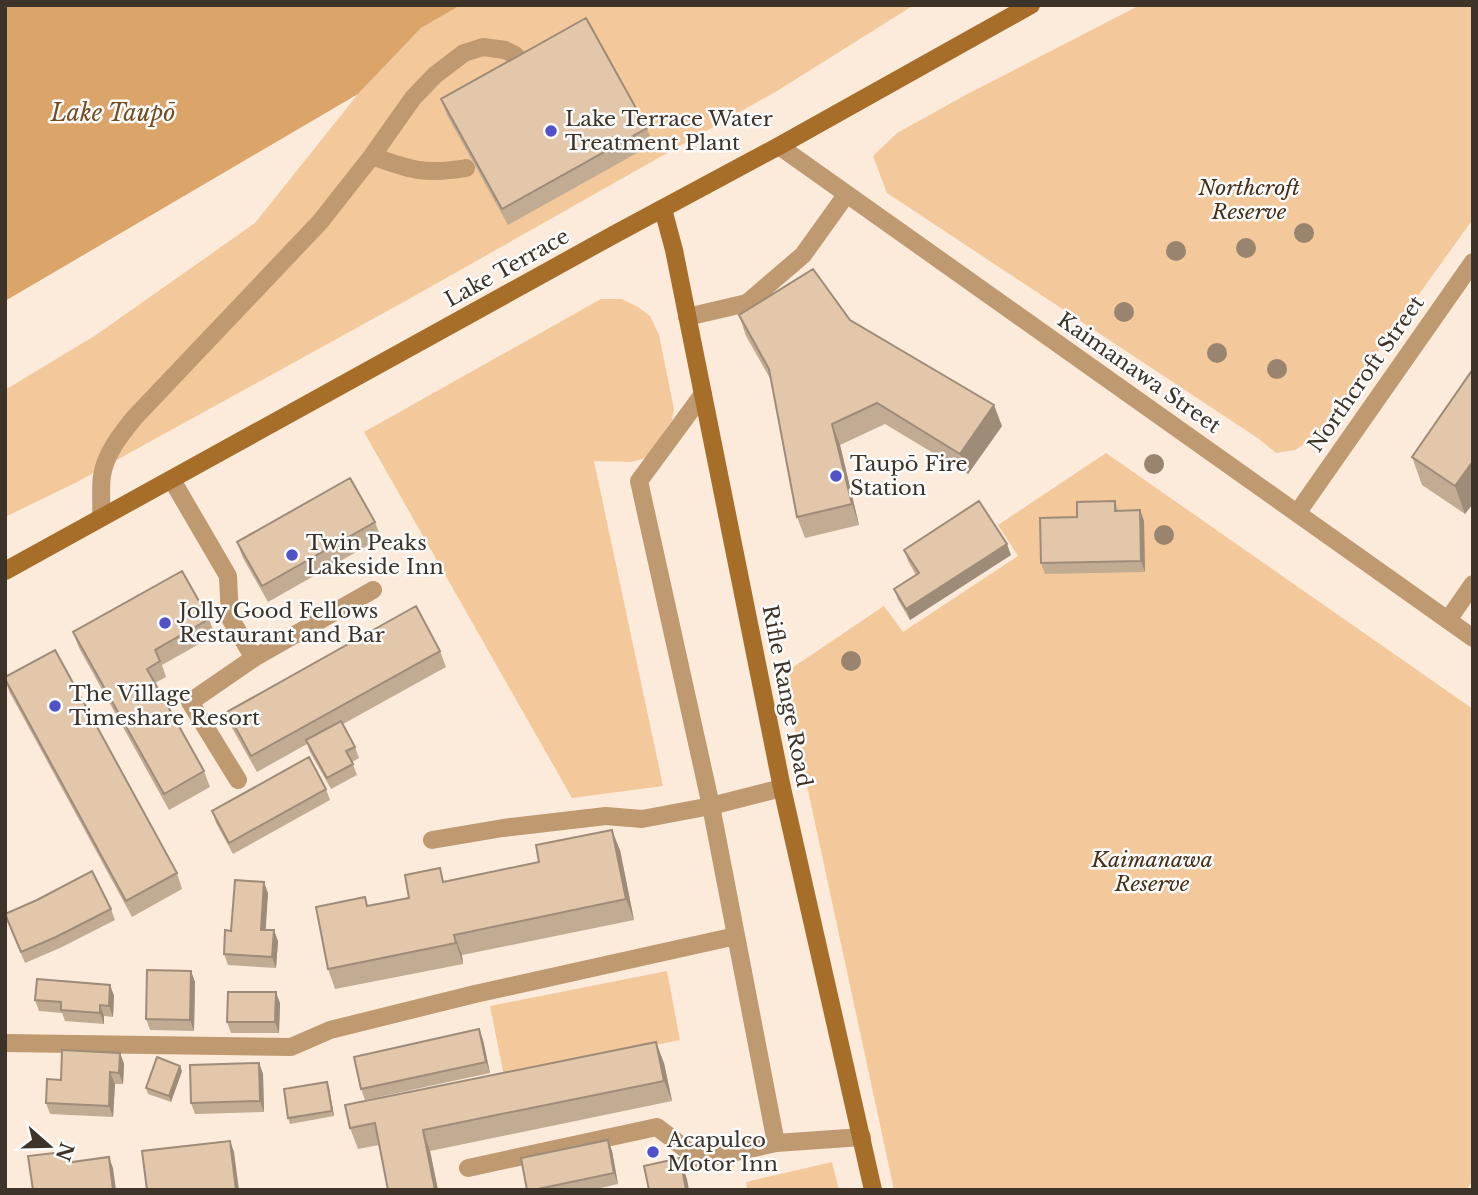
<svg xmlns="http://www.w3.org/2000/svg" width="1478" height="1195" font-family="'Libre Baskerville',serif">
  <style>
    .green { fill: #f3c89b }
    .water { fill: #dba469 }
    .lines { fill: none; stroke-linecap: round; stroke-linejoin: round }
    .lane { stroke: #bf9970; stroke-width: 18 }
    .street { stroke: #bf9970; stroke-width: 18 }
    .secondary { stroke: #a66e29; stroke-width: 18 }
    .tree { fill: #99846f }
    .wall { fill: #c2ab93 }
    .shaded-wall { fill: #9e8b78 }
    .building { fill: #e2c7ab; stroke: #9e8b78; stroke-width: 2 }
    .poi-dot { fill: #5152c9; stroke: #fcfcfc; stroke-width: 2.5 }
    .labels { text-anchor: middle; stroke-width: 5; stroke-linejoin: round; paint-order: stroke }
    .poi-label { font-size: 21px; fill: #3e3328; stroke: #fcfcfc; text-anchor: start }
    .park-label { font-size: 21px; font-style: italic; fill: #483016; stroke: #fcfcfc }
    .street-label { font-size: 21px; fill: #3e3328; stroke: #fcfcfc }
    .water-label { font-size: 23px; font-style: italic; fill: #734d21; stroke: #fcfcfc }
  </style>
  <rect width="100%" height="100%" fill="#fcebdb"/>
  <!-- green -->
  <path class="green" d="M461 5H914L777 91 409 299 75 483 5 517V390L96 335 255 223 358 94 421 28Z
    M1140 5H1473V219L1318 435 1295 450 1276 453 1259 439 887 193 873 156 897 133 962 97Z
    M601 299H622L638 307 650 316 659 335 674 409 672 420 649 454 643 459 630 462 594 461 663 786 572 798 364 432Z
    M1106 453 1473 709V1180L1466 1190H894L783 674 884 606 903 632 1018 556 998 525Z
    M667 971 680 1040 504 1076 490 1006Z
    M832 1162 839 1190H747L746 1182Z"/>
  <!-- water -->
  <path class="water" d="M5 5H461L421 28 358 94 5 301Z"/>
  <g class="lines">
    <!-- lane -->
    <path class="lane" d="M372 156C410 170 425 175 466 168
      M687 317 747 303 803 255 846 195
      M703 394 639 481 711 806 776 1143
      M172 480 228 576 230 618 254 658 190 702 238 780
      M101 517C102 504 100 489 102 476 105 454 121 434 135 417L320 222 372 156 413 98 435 75 464 53 483 47 505 50 515 55 523 63
      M1448 620 1473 584
      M254 658 373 590
      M432 840 503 828 606 816 642 819 711 806 782 788
      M5 1043 291 1047 330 1030 475 994 736 936
      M468 1168 657 1127 700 1160 776 1143 862 1137"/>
    <!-- street -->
    <path class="street" d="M779 146 1473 638
      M1298 512 1473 262"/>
    <!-- secondary -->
    <path class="secondary" d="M663 209 674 250 782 788 873 1190
      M5 571 617 233 779 146 1031 5"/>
  </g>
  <!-- trees -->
  <g class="tree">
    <circle cx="1304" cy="233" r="10"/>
    <circle cx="1246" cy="248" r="10"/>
    <circle cx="1176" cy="251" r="10"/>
    <circle cx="1124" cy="312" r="10"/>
    <circle cx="1217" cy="353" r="10"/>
    <circle cx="1277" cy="369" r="10"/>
    <circle cx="1154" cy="464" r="10"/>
    <circle cx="1164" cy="535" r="10"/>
    <circle cx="851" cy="661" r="10"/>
  </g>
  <!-- wall -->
  <path class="wall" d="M441 99 647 128 653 144 508 225 447 115Z
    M739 315 850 320 1002 426 968 474 885 424 840 445 859 525 805 538 797 517 771 380 746 336Z
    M1473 369 1465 514 1422 485 1412 457Z
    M1115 501 1118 510H1140L1144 521 1145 572 1045 574 1041 563 1077 517Z
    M375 522 381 538 268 602 243 558 237 542Z
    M904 550 1011 555 910 620 898 600 894 589 916 575 908 561Z
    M209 619 215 635 162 665 166 677 155 683 204 771 210 787 169 810 79 648 73 632Z
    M440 651 446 667 343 724 355 747 359 758 352 762 357 775 331 789 310 752 307 744 257 772 232 728 227 712Z
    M5 680 177 873 182 889 132 917 10 693Z
    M326 789 330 800 233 854 216 823 212 811Z
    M620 850 634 920 462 955 463 964 335 989 328 969 369 906Z
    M268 893 265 930 278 941 276 968 228 965 224 954 231 931Z
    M111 909 115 920 60 948 25 963 5 916Z
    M191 971 195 982 194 1031 150 1030 146 1019Z
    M110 985 114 996 113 1017 104 1016V1024L65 1021 62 1013 39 1011 35 1000Z
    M280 1003 279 1033H231L227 1022Z
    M479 1029 483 1040 490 1073 365 1100 361 1089Z
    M120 1053 124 1064 123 1084H115L113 1117 50 1114 46 1103 61 1080Z
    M259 1063 263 1074 264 1112 195 1114 191 1103Z
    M664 1063 672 1101 430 1151 438 1190H388L379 1145 358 1149 350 1128Z
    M182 1071 171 1102 148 1094 146 1088Z
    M327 1082 329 1087 334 1116 290 1124 288 1118Z
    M608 1140 612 1151 618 1184 592 1190H527Z"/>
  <!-- shaded-wall -->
  <path class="shaded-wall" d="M994 405 1002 426 968 474 960 454Z
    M832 424 840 445 859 525 852 504Z
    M1473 461V504L1465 514 1455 486Z
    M1140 510 1144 521 1145 572 1141 561Z
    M1007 544 1011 555 910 620 906 609Z
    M612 830 620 850 634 920 626 899Z
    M264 882 268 893 265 941 261 930Z
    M274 930 278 941 276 968 272 957Z
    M454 935 462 955 463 964 456 943Z
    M191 971 195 982 194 1031 190 1020Z
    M110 985 114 996 113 1017 109 1006Z
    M276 992 280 1003 279 1033 275 1022Z
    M100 1005 104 1016V1024L100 1013Z
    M479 1029 483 1040 490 1073 486 1062Z
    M656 1042 664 1063 672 1101 664 1081Z
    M120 1053 124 1064 123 1084 119 1073Z
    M259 1063 263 1074 264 1112 260 1101Z
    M180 1066 182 1071 171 1102 169 1096Z
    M110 1072 115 1084 113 1117 109 1106Z
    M327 1082 329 1087 334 1116 332 1111Z
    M423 1130 430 1151 438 1190H435Z
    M608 1140 612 1151 618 1184 614 1173Z
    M230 1141 234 1152 239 1190H236Z
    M109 1157 113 1168 116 1190H113Z
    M680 1158 687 1179 689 1190H686Z"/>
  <!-- building -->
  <path class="building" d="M586 18 647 128 502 209 441 99Z
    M813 269 850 320 994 405 960 454 877 403 832 424 852 504 797 517 769 369 739 315Z
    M1473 369V461L1455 486 1412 457Z
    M350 478 375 522 262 586 237 542Z
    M979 501 1007 544 906 609 894 589 919 573 904 550Z
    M1115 501V511L1140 510 1141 561 1041 563 1040 518 1077 517V502Z
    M182 571 209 619 155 650 160 661 147 669 204 771 164 794 73 632Z
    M416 606 440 651 251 756 227 712Z
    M55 650 177 873 126 901 5 679V677Z
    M341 721 355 747 346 751 353 764 327 778 306 740Z
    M309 757 326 789 229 843 212 811Z
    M612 830 626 899 454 935 456 943 328 969 316 907 365 897 367 906 409 898 405 875 440 868 443 882 539 862 536 845Z
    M92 871 111 909 56 937 21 952 5 914 37 900Z
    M235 880 264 882 261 930H274L272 957 224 954 225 930 231 931Z
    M147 970 191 971 190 1020 146 1019Z
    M37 979 110 985 109 1006 100 1005V1013L61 1010V1002L35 1000Z
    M228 992H276L275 1022H227Z
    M479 1029 486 1062 361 1089 354 1057Z
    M656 1042 664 1081 423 1130 435 1190H388L375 1123 350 1128 345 1105Z
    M62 1050 120 1053 119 1073 110 1072 109 1106 46 1103 47 1079 61 1080Z
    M157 1057 180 1066 169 1096 146 1088Z
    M259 1063 260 1101 191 1103 190 1065Z
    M327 1082 332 1111 288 1118 284 1089Z
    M608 1140 614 1173 533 1190H527L521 1158Z
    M230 1141 236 1190H147L142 1151Z
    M71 1151 72 1162 109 1157 113 1190H33L28 1156Z
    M680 1158 686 1190H649L644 1166Z"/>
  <!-- markers -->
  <g class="poi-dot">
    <circle cx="551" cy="131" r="7"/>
    <circle cx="836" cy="476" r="7"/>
    <circle cx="292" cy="555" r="7"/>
    <circle cx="165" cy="623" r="7"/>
    <circle cx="55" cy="706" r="7"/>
    <circle cx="653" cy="1152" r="7"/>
  </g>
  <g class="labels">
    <!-- poi labels -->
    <g class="poi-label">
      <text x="565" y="126">Lake Terrace Water<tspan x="565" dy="24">Treatment Plant</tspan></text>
      <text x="850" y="471">Taupō Fire<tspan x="850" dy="24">Station</tspan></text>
      <text x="306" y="550">Twin Peaks<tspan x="306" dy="24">Lakeside Inn</tspan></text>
      <text x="179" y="618">Jolly Good Fellows<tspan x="179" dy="24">Restaurant and Bar</tspan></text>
      <text x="69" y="701">The Village<tspan x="69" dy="24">Timeshare Resort</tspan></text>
      <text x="667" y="1147">Acapulco<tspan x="667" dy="24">Motor Inn</tspan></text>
    </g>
    <!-- park labels -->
    <g class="park-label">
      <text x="1249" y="195">Northcroft<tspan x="1249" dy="24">Reserve</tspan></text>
      <text x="1152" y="867">Kaimanawa<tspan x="1152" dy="24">Reserve</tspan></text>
    </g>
    <!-- street labels -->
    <g class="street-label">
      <text transform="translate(507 268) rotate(-29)" y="7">Lake Terrace</text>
      <text transform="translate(1139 373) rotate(35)" y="7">Kaimanawa Street</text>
      <text transform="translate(1366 374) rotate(-55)" y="7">Northcroft Street</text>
      <text transform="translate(787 696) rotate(79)" y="7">Rifle Range Road</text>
    </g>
    <!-- water labels -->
    <g class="water-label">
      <text x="113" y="121">Lake Taupō</text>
    </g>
  </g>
  <!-- border -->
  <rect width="1478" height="1195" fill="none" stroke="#3e3328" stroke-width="14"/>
  <!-- north arrow -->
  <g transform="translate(49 1146) rotate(110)" stroke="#fcfcfc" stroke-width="5" paint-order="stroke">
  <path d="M0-5L12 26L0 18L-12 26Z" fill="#3e3328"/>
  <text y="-10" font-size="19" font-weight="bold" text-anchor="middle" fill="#3e3328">N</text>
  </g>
</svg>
